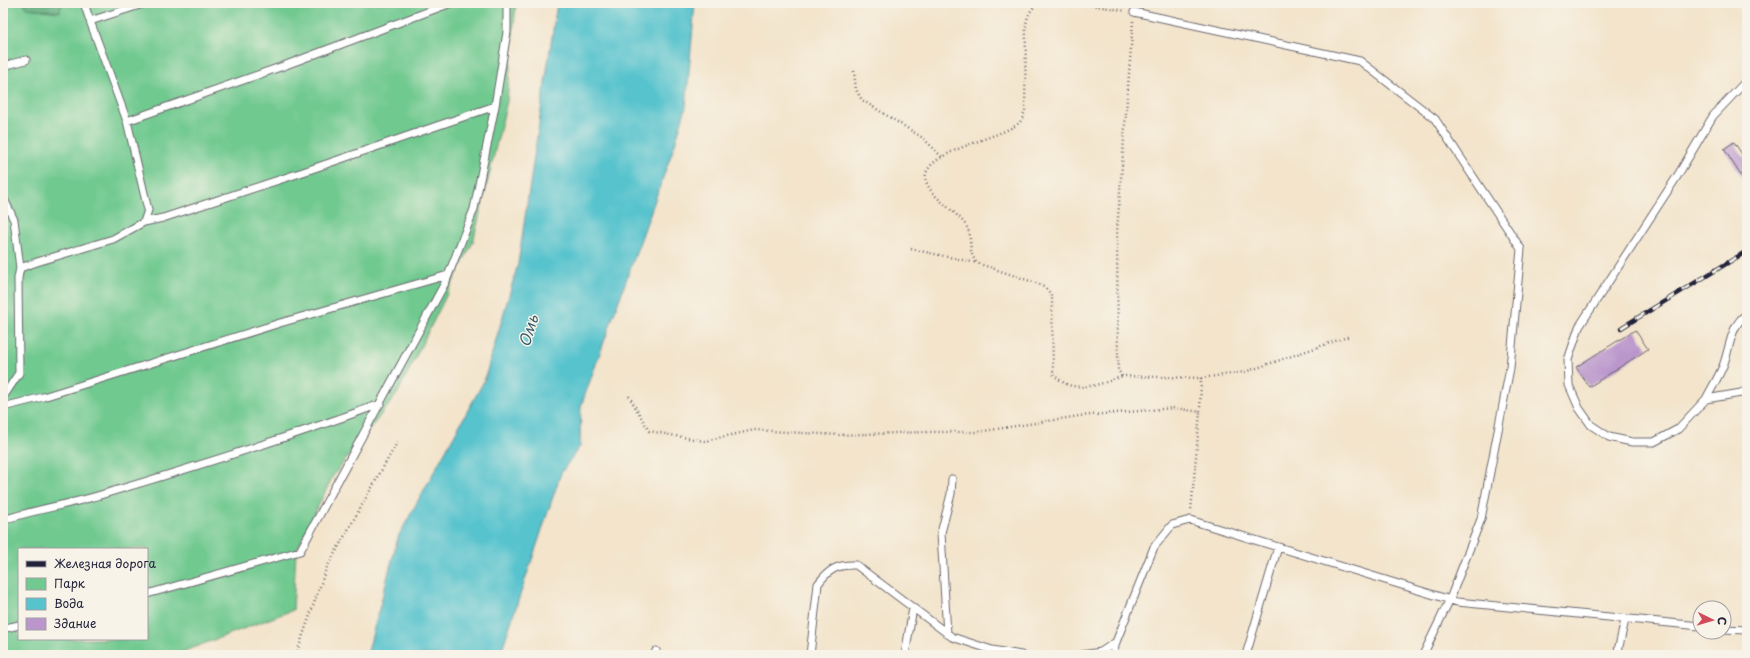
<svg xmlns="http://www.w3.org/2000/svg" width="1750" height="658" font-family="'Playpen Sans',sans-serif">
  <style>
    .green { fill: #70c98f; stroke: #497665; fill-rule: evenodd }
    .forest { fill: #5cad7a; stroke: #3f685a }
    .water { fill: #56c3cd; stroke: #3c7284 }
    .building { fill: #ba96cc }
    .lines { fill: none; stroke-linecap: round; stroke-linejoin: round }
    .lane-casing { stroke: #6b666d; stroke-width: 9 }
    .path { stroke: #6b666d; stroke-width: 2.5; stroke-dasharray: 1 3; stroke-linecap: butt }
    .lane { stroke: #fff; stroke-width: 7 }
    .rail-casing { stroke: #22223b; stroke-width: 4.5 }
    .rail { stroke: #f7f3e8; stroke-width: 3; stroke-dasharray: 9; stroke-linecap: butt }
    .labels { text-anchor: middle; stroke-width: 3; stroke-linejoin: round; paint-order: stroke }
    .water-label { font-size: 15px; font-style: italic; fill: #345a6e; stroke: #f7f3e8 }
  </style>
  <rect width="100%" height="100%" fill="#f7f3e8"/>
  <filter id="ink" filterUnits="userSpaceOnUse"><feTurbulence type="fractalNoise" baseFrequency=".025" numOctaves="2"/><feDisplacementMap in="SourceGraphic" scale="8" xChannelSelector="R" yChannelSelector="G"/><feConvolveMatrix kernelMatrix="1 2 1 2 8 2 1 2 1" color-interpolation-filters="sRGB"/></filter>
  <filter id="wash" filterUnits="userSpaceOnUse"><feTurbulence type="fractalNoise" baseFrequency=".012" numOctaves="4" result="noise"/><feDisplacementMap in="SourceGraphic" scale="16" xChannelSelector="R" yChannelSelector="G"/><feGaussianBlur stdDeviation="0.9" result="paint"/><feColorMatrix in="noise" values="0 0 0 0 0 0 0 0 0 0 0 0 0 0 0 0 0 1.4 0 .05"/><feComposite in="paint" operator="in"/></filter>
  <g filter="url(#wash)">
    <rect width="100%" height="100%" fill="#f3e4cb"/>
    <!-- green -->
    <path class="green" d="M3 3H24L26 8 59 11 63 3H516L507 101 473 242 397 394 333 476 296 551 293 610 174 655H3ZM19 549H147V639H19Z"/>
    <!-- forest -->
    <path class="forest" d="M24 3H63L59 12 26 8Z"/>
    <!-- water -->
    <path class="water" d="M557 3H695L686 107 674 147 581 406 580 446 561 473 500 655H367L398 537 484 381 518 264Z"/>
    <g id="blocks">
      <!-- building -->
      <path class="building" d="M1734 142 1747 162V185L1724 149Z
        M1635 330 1648 349 1589 387 1576 367Z"/>
    </g>
  </g>
  <g filter="url(#ink)">
    <use href="#blocks" fill-opacity="0" stroke="#6b666d" stroke-width="1"/>
    <g class="lines">
      <defs>
        <path id="lane" d="M84 3 90 21
          M1134 12 1360 61 1435 119 1521 249 1510 368 1481 519 1450 599 1423 655
          M3 66 26 60
          M1747 80 1713 116 1678 175 1579 327 1568 360 1569 385 1579 408 1591 425 1609 437 1632 442H1654L1678 429 1706 399 1741 393 1747 390
          M127 121 286 65 451 3
          M3 197 14 220 20 268
          M144 222 163 218 303 172 495 106
          M3 397 19 373 18 278 20 268 37 262 113 239 144 222 148 210 127 121 90 21 146 3
          M1706 399C1711 389 1718 378 1723 366 1730 349 1730 325 1747 314
          M3 407 43 397 280 323 448 275
          M3 520C34 510 66 505 97 496 192 468 287 438 380 404
          M147 594 300 551 446 281 474 209 495 106 507 32V3
          M3 627 6 628 19 625
          M1724 629 1747 630
          M947 634 941 533 951 494 952 479
          M654 655 656 651
          M810 655 818 584C829 569 838 564 856 565L952 637 992 650 1021 655
          M905 655 913 608
          M1082 655 1101 652 1116 642 1154 547 1172 525 1190 520 1457 602 1700 626
          M1113 655 1116 642
          M1246 655 1278 547
          M1617 655 1625 620"/>
      </defs>
      <!-- lane casing -->
      <use href="#lane" class="lane-casing"/>
      <!-- path -->
      <path class="path" d="M1040 3C1031 8 1028 14 1026 24L1025 112C1023 115 1022 120 1019 123 1003 138 918 152 926 181 932 199 954 209 965 224 974 236 966 250 977 263L1039 284 1048 290 1052 297 1053 374C1057 378 1062 382 1066 384 1083 391 1106 383 1122 376
        M1079 3 1126 11
        M1133 21 1117 231 1118 370 1122 376 1201 378 1200 412
        M854 71 856 90 862 100 923 138 942 157
        M911 249 977 263
        M1201 378 1245 372 1350 336
        M629 396 649 431 704 441 754 430 838 435 924 432H978L1079 416 1175 408 1200 412 1191 511
        M296 655 326 569 398 441"/>
      <!-- lane -->
      <use href="#lane" class="lane"/>
      <defs>
        <path id="rail" d="M1621 328 1747 251"/>
      </defs>
      <!-- rail casing -->
      <use href="#rail" class="rail-casing"/>
      <!-- rail -->
      <use href="#rail" class="rail"/>
    </g>
  </g>
  <g class="labels">
    <!-- water labels -->
    <g class="water-label">
      <text transform="translate(529 331) rotate(-73)" y="5">Омь</text>
    </g>
  </g>
  <!-- margin -->
  <rect width="1750" height="658" fill="none" stroke="#f7f3e8" stroke-width="16"/>
  <!-- legend -->
  <rect x="18" y="548" width="130" height="92" fill="#f7f3e8" stroke="#a29fa3"/>
  <rect x="26" y="561" width="20" height="6" fill="#22223b" stroke="#a29fa3"/>
  <text x="54" y="568" font-size="12" fill="#22223b">Железная дорога</text>
  <rect x="26" y="578" width="20" height="12" fill="#70c98f" stroke="#a29fa3"/>
  <text x="54" y="588" font-size="12" fill="#22223b">Парк</text>
  <rect x="26" y="598" width="20" height="12" fill="#56c3cd" stroke="#a29fa3"/>
  <text x="54" y="608" font-size="12" fill="#22223b">Вода</text>
  <rect x="26" y="618" width="20" height="12" fill="#ba96cc" stroke="#a29fa3"/>
  <text x="54" y="628" font-size="12" fill="#22223b">Здание</text>
  <!-- north arrow -->
  <g transform="translate(1712 620) rotate(95)"><circle r="19" fill="#f7f3e8" stroke="#a29fa3"/>
  <path d="M0-3L7 15L0 10L-7 15Z" fill="#d1495b"/>
  <text y="-6" font-size="11" font-weight="bold" text-anchor="middle" fill="#22223b">С</text>
  </g>
</svg>
